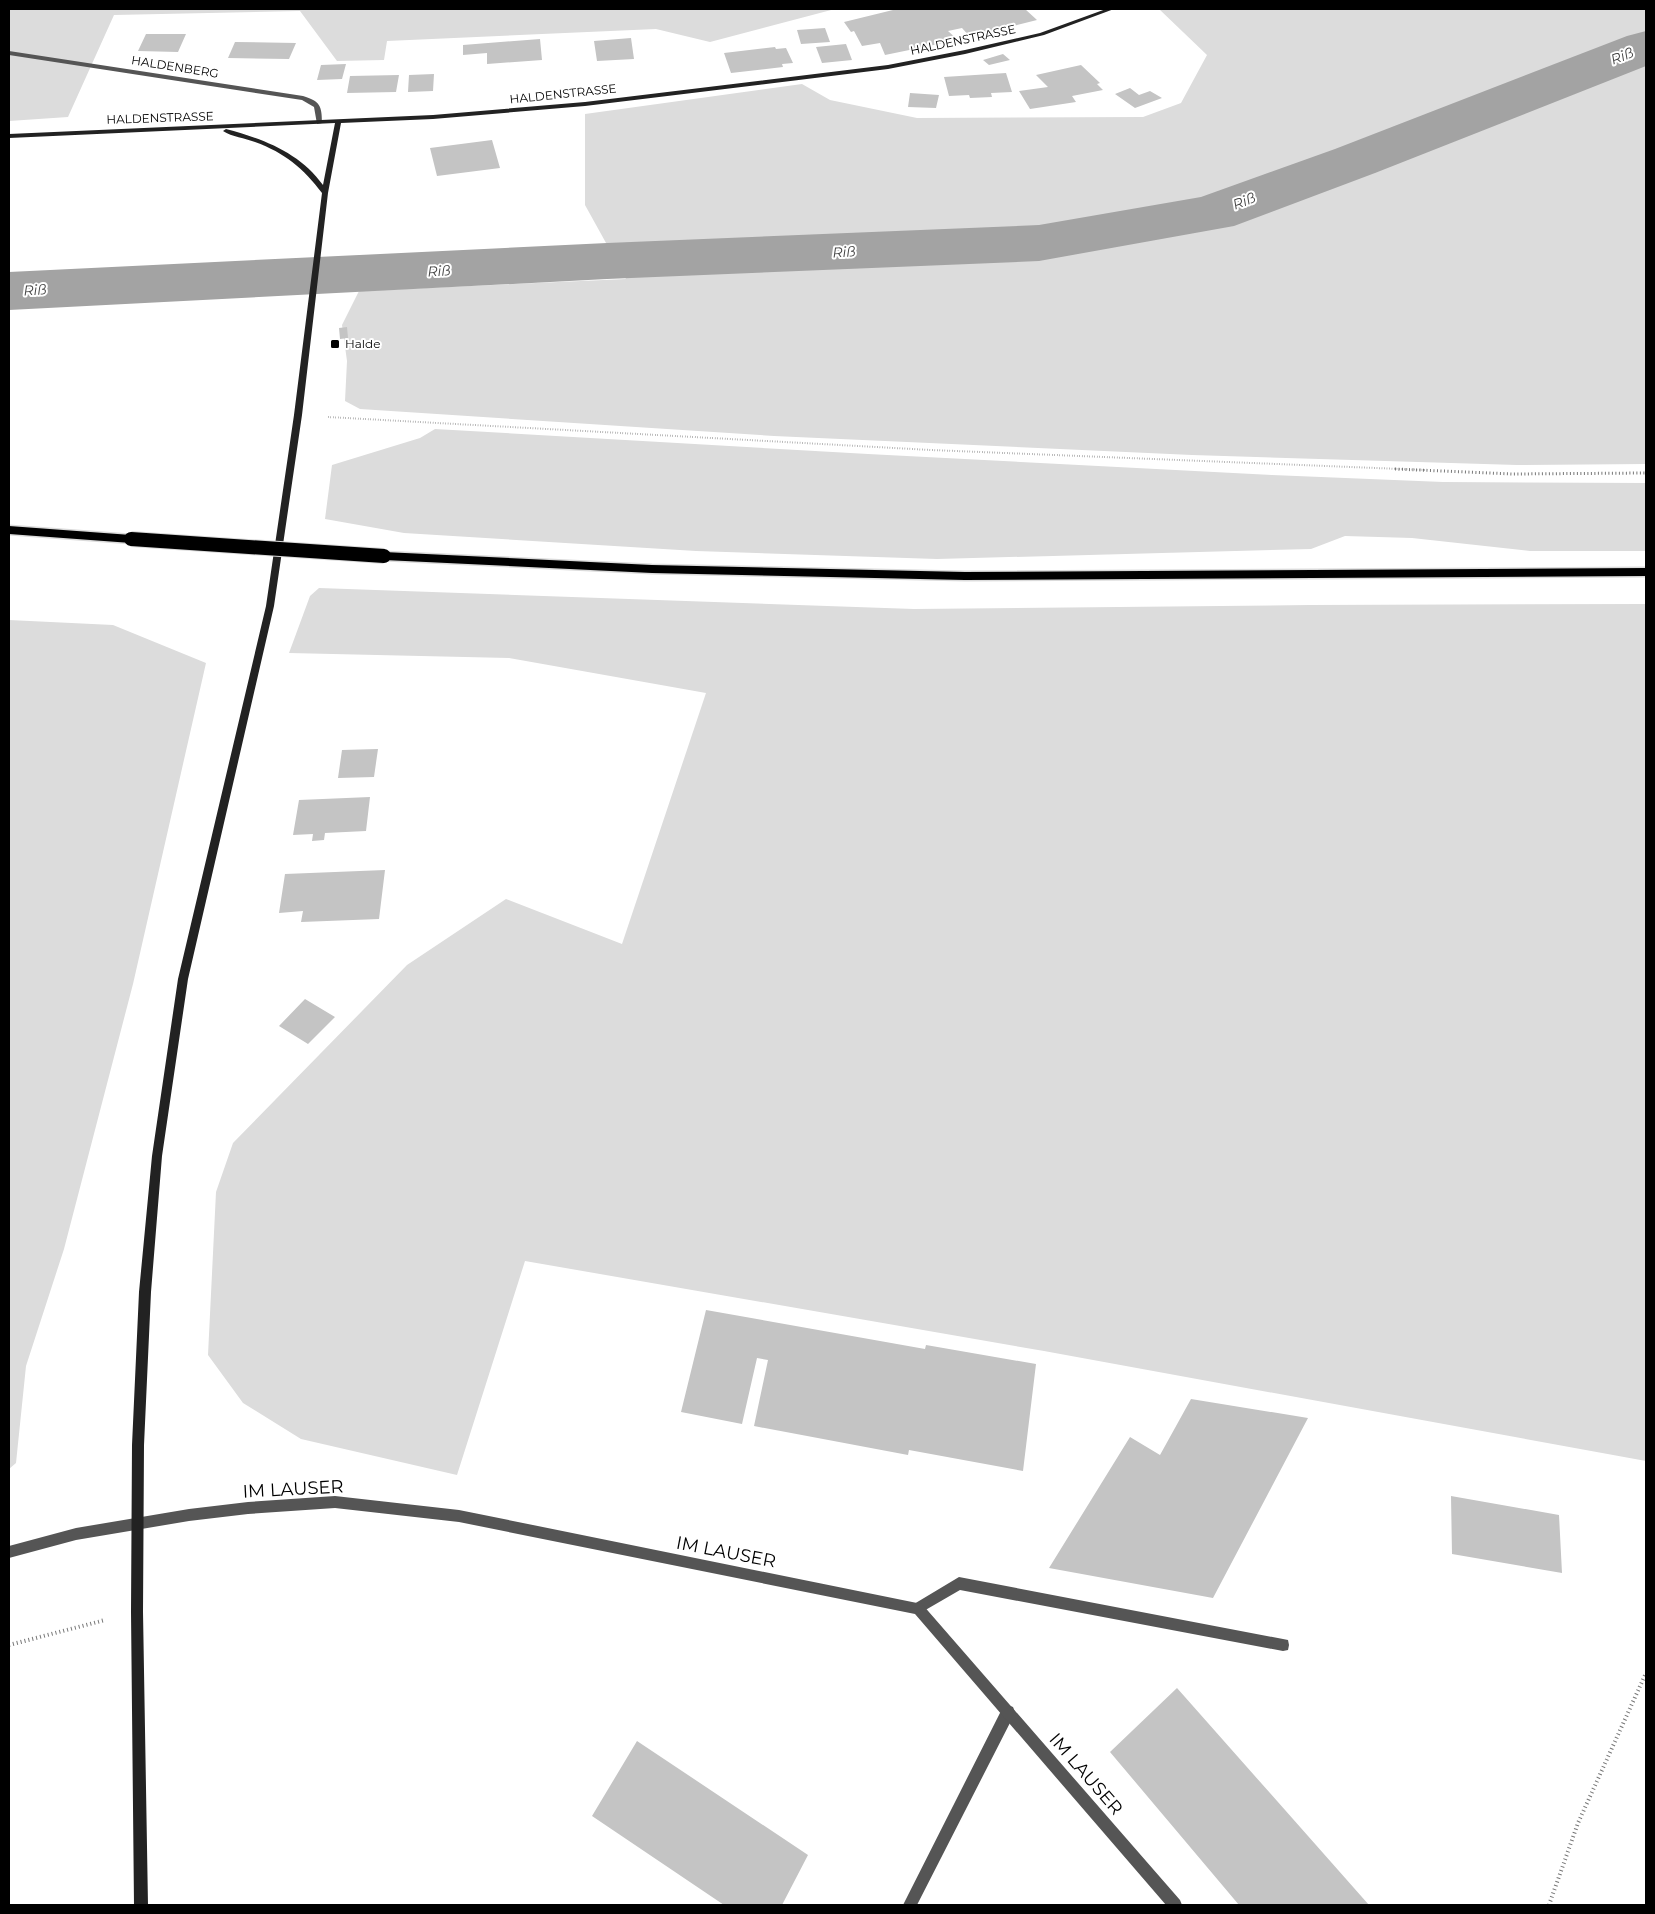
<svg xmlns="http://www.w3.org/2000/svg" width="1655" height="1914" font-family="Montserrat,sans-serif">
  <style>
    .green { fill: #dcdcdc }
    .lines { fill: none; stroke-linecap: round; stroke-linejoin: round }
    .river { fill: #a3a3a3; fill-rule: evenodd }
    .building { fill: #c4c4c4 }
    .highway-casing { stroke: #dbdbdb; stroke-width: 3 }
    .path-far2 { stroke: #777; stroke-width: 2; stroke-dasharray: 0.5 2; stroke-linecap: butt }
    .path-far1 { stroke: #777; stroke-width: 3; stroke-dasharray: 1 2.5; stroke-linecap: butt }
    .path { stroke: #777; stroke-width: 4; stroke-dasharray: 1 3; stroke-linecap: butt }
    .lane { fill: #555; fill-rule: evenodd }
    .street { fill: #555; fill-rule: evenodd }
    .secondary { fill: #222; fill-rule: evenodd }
    .highway { fill: #000; fill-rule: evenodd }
    .highway-bridge-casing { stroke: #dbdbdb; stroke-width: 16; stroke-linecap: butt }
    .highway-bridge { stroke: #000; stroke-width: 14 }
    .poi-dot { fill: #000; stroke: #fff; stroke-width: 2 }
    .labels { text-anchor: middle; stroke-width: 4; stroke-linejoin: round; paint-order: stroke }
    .far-street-label { font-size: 12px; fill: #000; stroke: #fff }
    .far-poi-label { font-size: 12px; fill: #000; stroke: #fff; text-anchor: start }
    .far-water-label { font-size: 14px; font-style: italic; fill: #444; stroke: #fff }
    .near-street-label { font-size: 18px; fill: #000; stroke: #fff }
  </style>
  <rect width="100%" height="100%" fill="#fff"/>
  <!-- green -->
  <path class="green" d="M9 9H835L710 42 656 29 387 41 384 60 337 61 300 11 114 15 68 117 9 121Z
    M1159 9H1646V464L1517 465 1192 455 774 436 360 409 345 401 347 361 342 325 359 291 626 279 585 205V114L802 84 830 100 917 118 1143 117 1181 103 1207 55Z
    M435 429 868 454 1272 475 1443 482 1646 483V551H1530L1412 538 1345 536 1311 549 937 559 696 551 404 533 325 519 332 465 420 438Z
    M319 588 914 609 1310 605 1646 604V1461L1044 1351 525 1261 457 1475 301 1439 243 1403 208 1355 216 1192 233 1143 407 965 506 899 622 944 706 693 509 658 289 653 310 596Z
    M9 620 113 625 206 663 133 984 64 1249 26 1366 16 1463 9 1469Z"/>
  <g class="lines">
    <!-- river -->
    <path class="river" d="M1646 31V66L1375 173 1234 226 1039 261 607 279 9 310V272L607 243 1039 225 1201 197 1335 149 1627 36Z"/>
  </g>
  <!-- building -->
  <path class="building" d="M897 9H1025L1037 20 970 37 962 28 948 31 958 40 885 55 880 43 862 46 854 31 851 32 844 22Z
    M825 28 830 42 801 44 797 30Z
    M146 34H186L178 52 138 51Z
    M631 38 634 59 597 61 594 41Z
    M540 39 542 60 487 64V53L463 55V45Z
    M235 42 296 43 289 59 228 58Z
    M846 44 852 60 822 63 816 47Z
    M775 47 776 49 786 48 793 63 782 64 783 67 731 73 724 53Z
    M1003 54 1010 60 989 65 983 60Z
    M346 64 342 79 317 80 321 65Z
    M1081 65 1100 83 1097 84 1103 90 1072 96 1076 102 1030 109 1019 91 1048 87 1036 75Z
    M1006 73 1012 92 991 93 992 97 970 98 969 95 949 96 944 77Z
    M434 74 433 91 408 92 409 75Z
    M399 75 396 92 347 93 350 76Z
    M1130 88 1139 95 1150 91 1162 98 1135 108 1115 94Z
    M910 93 939 95 936 108 908 107Z
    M492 140 500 168 437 176 430 148Z
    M347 327 348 338 340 339 339 328Z
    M378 749 374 777 338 778 342 750Z
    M370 797 366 831 325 833 324 840 312 841 313 834 293 835 299 800Z
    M385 870 379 919 301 922 303 911 279 913 285 874Z
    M305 999 335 1017 308 1044 279 1026Z
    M706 1310 925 1349 926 1345 1036 1364 1023 1471 909 1450 908 1455 754 1426 768 1360 757 1358 742 1424 681 1412Z
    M1191 1399 1308 1418 1213 1598 1049 1568 1130 1437 1160 1455Z
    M1451 1496 1559 1515 1562 1573 1452 1554Z
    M1177 1688 1369 1905H1239L1110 1752Z
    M637 1741 808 1855 782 1905H724L592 1816Z"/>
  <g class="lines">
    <defs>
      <path id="highway" d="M9 526 131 535 137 539 131 543 9 534Z
        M384 552 652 565 965 572 1646 568V576L965 580 652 573 384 560 378 556Z"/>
    </defs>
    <!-- highway casing -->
    <use href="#highway" class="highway-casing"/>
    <!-- path-far2 -->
    <path class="path-far2" d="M328 417 931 450 1425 470"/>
    <!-- path-far1 -->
    <path class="path-far1" d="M1395 469 1513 474 1646 473"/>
    <!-- path -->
    <path class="path" d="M9 1645 105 1620
      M1549 1905 1578 1823 1646 1673"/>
    <!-- lane -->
    <path class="lane" d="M9 51 303 96C320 101 322 106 322 123L317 124 314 107 302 100 9 55Z
      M959 1577 1283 1639 1288 1640 1289 1645 1288 1650 1283 1651 960 1590 922 1612 918 1614 914 1612 912 1608 914 1604Z
      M1008 1705 1013 1707 1015 1712 1013 1717 917 1905H903L1003 1707Z"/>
    <!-- street -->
    <path class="street" d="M335 1496 459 1510 922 1604 1180 1900 1182 1905H1166L915 1614 459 1522 335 1508 248 1514 189 1521 76 1540 9 1558V1546L76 1528 189 1509 248 1502Z"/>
    <!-- secondary -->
    <path class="secondary" d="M1106 9H1114L1044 35 965 54 888 69 585 106 433 119 341 123 328 193 302 415 274 606 188 979 162 1156 151 1292 144 1445 143 1612 148 1905H134L131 1612 132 1445 139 1292 152 1156 178 979 266 606 294 415 322 193C303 168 285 153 255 142 245 138 232 137 223 131L226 129C264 139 300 153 323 185L335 123 9 138V134L433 115 585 102 888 65 965 50 1040 33Z"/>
    <!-- highway -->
    <use href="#highway" class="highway"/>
    <defs>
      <path id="highway-bridge" d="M131 539 384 556"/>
    </defs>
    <!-- highway-bridge casing -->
    <use href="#highway-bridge" class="highway-bridge-casing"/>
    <!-- highway-bridge -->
    <use href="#highway-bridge" class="highway-bridge"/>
  </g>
  <!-- markers -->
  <rect class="poi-dot" x="330" y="339" width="10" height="10" rx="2.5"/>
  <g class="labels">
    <!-- far-street labels -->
    <g class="far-street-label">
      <text transform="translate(963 40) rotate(-12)" y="4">HALDENSTRASSE</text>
      <text transform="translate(175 67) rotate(9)" y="4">HALDENBERG</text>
      <text transform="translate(563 94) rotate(-6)" y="4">HALDENSTRASSE</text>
      <text transform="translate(160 118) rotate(-2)" y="4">HALDENSTRASSE</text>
    </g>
    <!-- far-poi labels -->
    <g class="far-poi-label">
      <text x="345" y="348">Halde</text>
    </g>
    <!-- far-water labels -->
    <g class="far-water-label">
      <text transform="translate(1622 56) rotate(-21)" y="5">Riß</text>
      <text transform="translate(1244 201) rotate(-21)" y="5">Riß</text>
      <text transform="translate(844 252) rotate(-3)" y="5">Riß</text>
      <text transform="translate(439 271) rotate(-3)" y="5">Riß</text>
      <text transform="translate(35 290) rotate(-3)" y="5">Riß</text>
    </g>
    <!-- near-street labels -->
    <g class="near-street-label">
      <text transform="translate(293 1489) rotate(-3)" y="6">IM LAUSER</text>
      <text transform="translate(726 1552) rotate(11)" y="6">IM LAUSER</text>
      <text transform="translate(1086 1774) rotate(49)" y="6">IM LAUSER</text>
    </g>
  </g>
  <!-- border -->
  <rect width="1655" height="1914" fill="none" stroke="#000000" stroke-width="20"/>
</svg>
